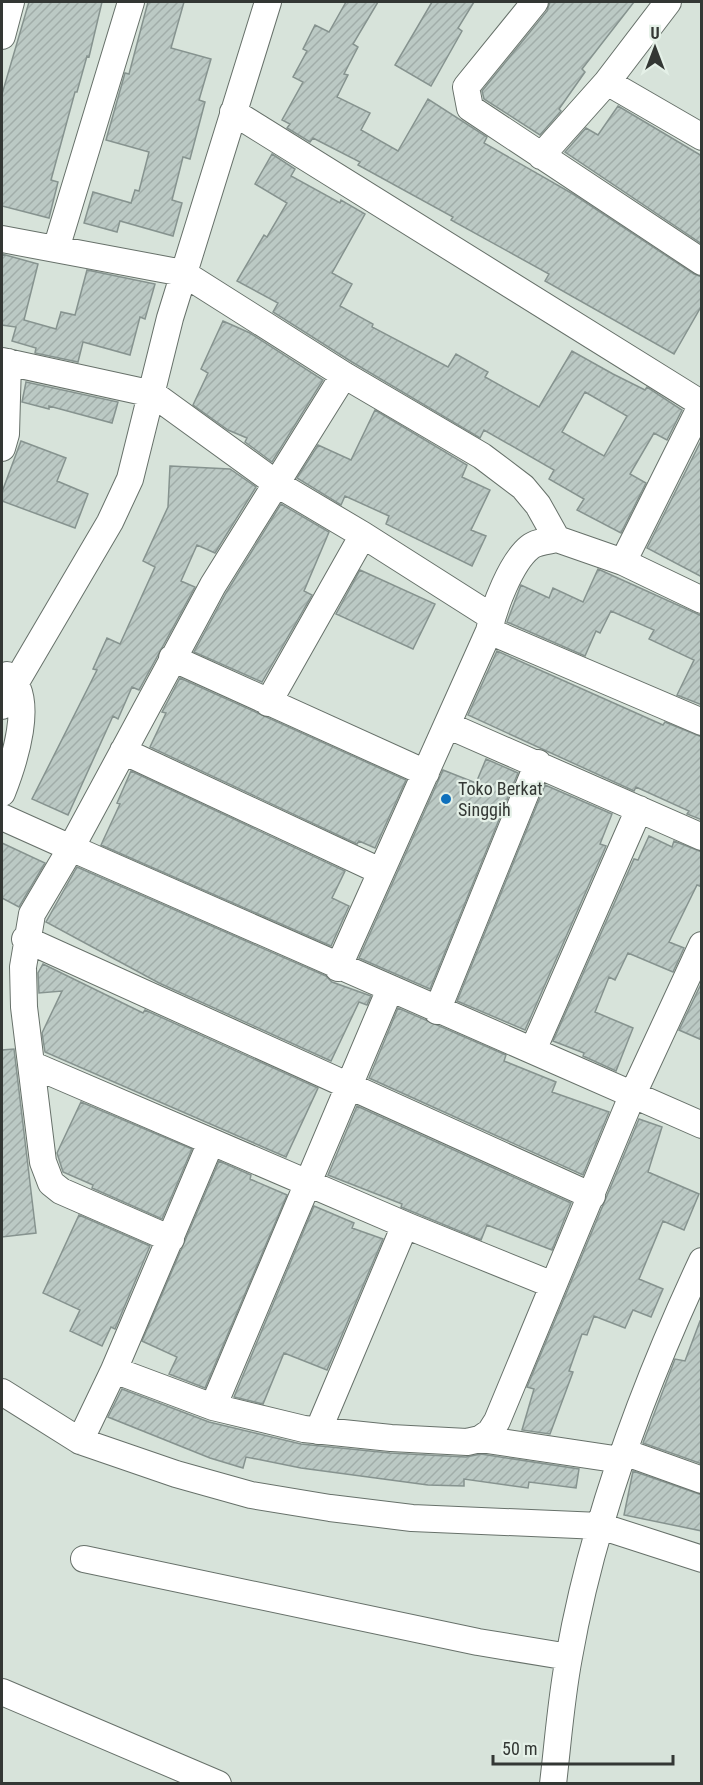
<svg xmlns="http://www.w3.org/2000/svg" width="703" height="1785" font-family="'Roboto Condensed',sans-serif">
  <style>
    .building { fill: url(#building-hatch); stroke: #86938f; stroke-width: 1.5; fill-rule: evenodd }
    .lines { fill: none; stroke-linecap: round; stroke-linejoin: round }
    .minor-casing { stroke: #67716a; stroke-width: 28 }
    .minor { stroke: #fff; stroke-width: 26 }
    .poi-dot { fill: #0f70bc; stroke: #e4f0e7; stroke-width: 2 }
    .labels { text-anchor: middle; stroke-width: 4.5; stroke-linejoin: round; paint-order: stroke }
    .poi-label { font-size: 18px; fill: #333734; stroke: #e4f0e7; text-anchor: start }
  </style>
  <defs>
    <pattern id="building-hatch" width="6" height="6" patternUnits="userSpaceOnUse" patternTransform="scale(1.5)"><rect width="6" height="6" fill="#bbc9c4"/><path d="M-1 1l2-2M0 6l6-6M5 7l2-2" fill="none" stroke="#a1ada9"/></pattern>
  </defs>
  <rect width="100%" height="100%" fill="#d7e3da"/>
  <!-- building -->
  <path class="building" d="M29 2H102L89 57 87 56 77 92H75L51 180 58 182 49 218 2 206V94Z
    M148 2H184L171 48 211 59 199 100 205 102 190 159 183 157 172 200 182 203 173 236 120 221 117 232 84 223 93 192 131 203 135 190 139 191 149 152 106 140 125 73 129 74Z
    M346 2H378L353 44 358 47 344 74 348 75 337 97 370 113 361 130 398 151 428 99 487 137 484 143 573 194 694 274 702 277V305L674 354 545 281 549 274 451 220 453 217 358 165 360 162 313 138 310 142 287 128 290 124 282 120 303 82 293 77 307 51 303 49 315 25 329 32Z
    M432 2H474L458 28 462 31 431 86 395 65Z
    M550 2H634L582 69 585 72 559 109 561 111 540 135 484 99 482 91 547 11Z
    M618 106 702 156V244L565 152 586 128 598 135Z
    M272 154 295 169 291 176 340 203 341 200 365 214 332 273 352 284 340 306 373 324 372 327 448 367 456 354 488 372 485 377 539 407 572 351 613 374 645 390 647 387 682 410 667 440 654 433 630 474 646 483 621 533 577 510 584 499 549 479 554 470 484 430 480 438 352 362 273 312 278 303 237 281 264 235 267 237 287 203 255 184ZM585 392 627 416 604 456 562 432Z
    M2 254 38 264 24 320 56 329 61 312 75 315 87 270 155 284 145 319 140 317 130 355 83 342 78 362 35 353 36 348 12 341 16 327 2 325Z
    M223 321 250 333 323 380 272 462 245 442 247 438 228 430 193 405 208 373 201 369Z
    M26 382 118 402 112 423 49 406V409L22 402Z
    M375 410 467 465 462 477 490 490 471 530 486 536 472 566 386 524 389 516 345 496 341 505 297 478 318 445 351 460Z
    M702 439V577L647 548Z
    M21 441 66 458 57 481 88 494 75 528 2 501V492Z
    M170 466 230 469 256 487 215 553 197 545 181 581 195 587 139 690 132 687 118 719 113 716 68 815 32 799 97 670 93 669 107 638 120 644 155 567 143 561 168 507Z
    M281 504 329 532 304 591 312 595 262 682 194 652 226 593Z
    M598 569 702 616V705L677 695 694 660 649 639 654 630 611 611 600 633 596 631 585 656 507 622 521 585 549 598 553 588 583 602Z
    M360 570 435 604 413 649 336 614Z
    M497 651 663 725 665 722 702 737V820L687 814 689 811 636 787 634 791 468 715Z
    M180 678 406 780 375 848 359 841 357 844 150 747 166 713 162 712Z
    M486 759 518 773 430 989 359 958 443 770 476 783Z
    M131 771 345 871 332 898 349 906 331 946 101 845 120 804 117 803Z
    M545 785 612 814 600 844 606 846 525 1030 457 1001Z
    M649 836 672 847 674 841 702 852V887L697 885 669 942 684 948 673 972 628 953 615 980 609 977 595 1012 633 1028 616 1071 583 1056 584 1053 553 1041 634 859 638 860Z
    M2 843 45 863 19 907 2 898Z
    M77 867 326 976 332 982 371 996 367 1005 359 1002 331 1061 159 983 46 922Z
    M43 964 143 1013 145 1010 318 1088 286 1157 45 1052 42 1033 62 991 39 993 38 973Z
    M702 982V1040L679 1030Z
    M398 1008 506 1055 504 1061 556 1082 552 1092 609 1112 583 1175 369 1078Z
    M14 1049 36 1233 2 1237V1050Z
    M81 1102 192 1149 162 1219 92 1188 93 1185 63 1172 57 1153Z
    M357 1106 571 1203 552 1250 487 1225 481 1240 401 1207 402 1204 328 1175Z
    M639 1119 662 1127 648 1172 699 1194 684 1230 663 1221 639 1279 663 1289 651 1317 633 1310 625 1328 594 1316 587 1335 582 1334 569 1371 573 1372 550 1434 522 1430 534 1389 527 1387Z
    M219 1161 251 1175 250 1179 287 1195 205 1388 169 1374 177 1357 142 1341Z
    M314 1206 354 1223 352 1228 383 1239 327 1370 284 1353 263 1404 234 1397Z
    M79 1215 150 1246 115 1329 111 1327 102 1346 70 1331 80 1310 43 1293Z
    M700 1321 702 1322V1464L643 1443 675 1359 685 1361Z
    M122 1389 209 1422 301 1444 390 1453 466 1457 481 1454 579 1469 576 1488 529 1482 528 1488 464 1479V1486L428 1485 301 1468 246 1457 243 1468 210 1458 108 1417Z
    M633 1471 702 1495V1531L624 1515Z"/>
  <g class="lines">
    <defs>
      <path id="minor" d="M535 2 466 87 470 108 702 262
        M2 36 11 2
        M607 82 668 2
        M233 112 702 404
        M541 156 607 82 702 137
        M2 239 183 273 344 375 482 456 523 487 538 505 557 539 623 562 702 600
        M56 249 131 2
        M2 361 153 394 277 484 363 535 268 703
        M344 375 213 585 71 848 702 1125
        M2 448 6 434 8 362
        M363 535 492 617
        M623 562 702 404
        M489 631 702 722
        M172 658 426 773
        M2 706 110 522 130 479 170 318 268 2
        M447 725 702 837
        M123 751 380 871
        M2 793C13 765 37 696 7 675
        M2 817 71 848 32 914 23 967 24 1007 43 1162 51 1183 61 1191 171 1239
        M25 939 592 1196
        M338 968 489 631C494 607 511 562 530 547 536 542 549 541 557 539
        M437 1011 538 763
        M533 1050 639 809
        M33 1065 410 1227 553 1285
        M211 1142 114 1370 213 1407 304 1429 391 1438 467 1442 480 1439 490 1432 497 1421 632 1096 702 945
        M2 1392 80 1441 176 1474 251 1495 330 1508 412 1518 600 1526 702 1559
        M213 1407 390 989
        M318 1431 405 1225
        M480 1439 621 1460
        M80 1441 114 1370
        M624 1452 702 1480
        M84 1559 478 1642 569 1657
        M2 1692 218 1784
        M553 1784C558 1742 561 1699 569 1657 593 1520 643 1387 702 1261"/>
    </defs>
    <!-- minor casing -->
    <use href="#minor" class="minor-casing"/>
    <!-- minor -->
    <use href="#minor" class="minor"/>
  </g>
  <!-- markers -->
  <circle class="poi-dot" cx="446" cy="799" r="6"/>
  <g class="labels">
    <!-- poi labels -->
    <g class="poi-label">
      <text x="458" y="795">Toko Berkat<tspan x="458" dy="21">Singgih</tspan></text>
    </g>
  </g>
  <!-- border -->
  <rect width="703" height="1785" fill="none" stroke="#333734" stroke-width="6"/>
  <!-- north arrow -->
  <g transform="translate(655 48)" stroke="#e4f0e7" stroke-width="4.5" paint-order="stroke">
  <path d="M0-4.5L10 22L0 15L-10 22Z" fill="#333734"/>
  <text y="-9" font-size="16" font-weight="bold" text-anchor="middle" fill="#333734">U</text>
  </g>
  <!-- scale -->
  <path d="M493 1755v9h180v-9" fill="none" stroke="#333734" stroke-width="3"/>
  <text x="502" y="1755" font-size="18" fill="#333734" stroke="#e4f0e7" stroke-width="4.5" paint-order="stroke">50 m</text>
</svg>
